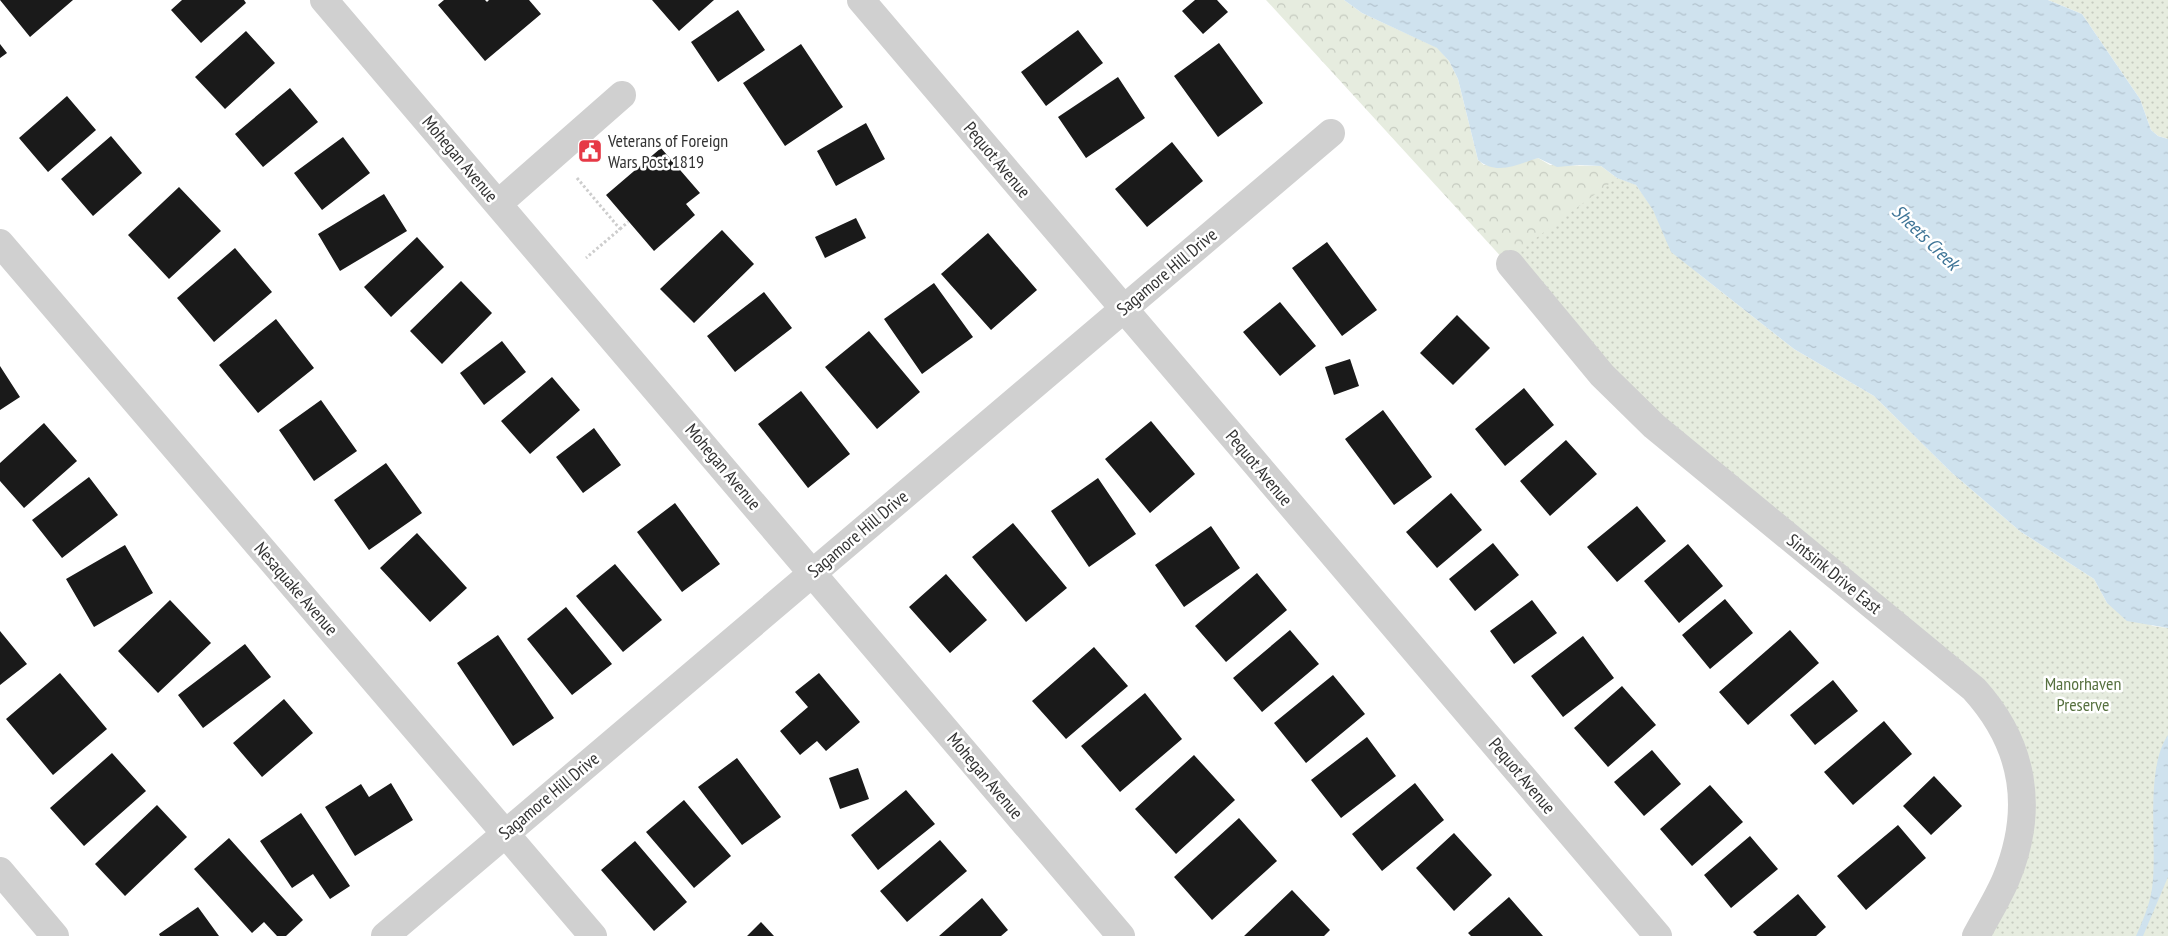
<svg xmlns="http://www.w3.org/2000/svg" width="2168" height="936" font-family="'PT Sans Narrow',sans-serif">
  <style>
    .forest { fill: url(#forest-crowns) }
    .park { fill: url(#park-dots) }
    .water { fill: url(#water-ripples) }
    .building { fill: #1a1a1a }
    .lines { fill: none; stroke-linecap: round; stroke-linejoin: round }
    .path { stroke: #cdcdcd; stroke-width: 3; stroke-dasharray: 2.5 2.5; stroke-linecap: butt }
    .minor { stroke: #d0d0d0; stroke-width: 28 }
    .labels { text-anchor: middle; stroke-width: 5; stroke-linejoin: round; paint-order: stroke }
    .poi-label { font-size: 18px; fill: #333; stroke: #fff; text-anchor: start }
    .street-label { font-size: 18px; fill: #333; stroke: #fff }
    .park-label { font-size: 18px; fill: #56703f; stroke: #fff }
    .water-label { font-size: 19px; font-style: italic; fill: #3f7597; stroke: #fff }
  </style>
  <defs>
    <pattern id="forest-crowns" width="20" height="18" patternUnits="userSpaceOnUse" patternTransform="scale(1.25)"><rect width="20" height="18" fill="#e6ecdf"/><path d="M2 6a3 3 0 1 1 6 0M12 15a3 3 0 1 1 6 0" fill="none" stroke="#c6cbc0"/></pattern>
    <pattern id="park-dots" width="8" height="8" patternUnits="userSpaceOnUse" patternTransform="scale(1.25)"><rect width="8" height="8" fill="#e6ecdf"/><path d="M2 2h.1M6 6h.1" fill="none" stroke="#c6cbc0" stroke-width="1.8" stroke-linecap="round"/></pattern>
    <pattern id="water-ripples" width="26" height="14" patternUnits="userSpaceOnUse" patternTransform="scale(1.25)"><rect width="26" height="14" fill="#cfe2ee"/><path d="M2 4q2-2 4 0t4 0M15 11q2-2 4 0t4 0" fill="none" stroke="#b2c2cd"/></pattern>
  </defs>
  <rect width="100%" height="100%" fill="#fff"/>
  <!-- forest -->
  <path class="forest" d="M1266 0H1344L1362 13 1438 48 1449 61 1458 79 1478 160 1484 165 1538 158 1550 165 1601 166 1617 178 1636 185 2028 747 1505 261Z"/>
  <!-- park -->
  <path class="park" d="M2048 0H2168V139L2158 136 2151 130 2140 99 2082 14Z
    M1617 178 1636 185 1653 210 1671 252 1794 349 1874 396 1952 473 2021 532 2094 579 2107 603 2153 626 2168 628V936H1976L2019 841 2007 735 1654 426 1505 261Z"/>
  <!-- water -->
  <path class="water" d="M1344 0H2048L2082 14 2140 99 2151 130 2158 136 2168 139V628L2127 621 2107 603 2094 579 2021 532 1952 473 1874 396 1794 349 1671 252 1653 210 1636 185 1617 178 1601 166 1579 165 1557 167 1538 158C1518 164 1497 176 1478 160L1458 79 1449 61 1437 48 1362 13Z
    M2168 735V877L2143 936H2136C2143 920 2149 907 2152 889 2158 846 2144 770 2168 735Z"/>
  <!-- building -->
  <path class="building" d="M0 0H73L30 37Z
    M182 0H244L246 3 201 43 171 10Z
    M444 0H485L487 2 489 0H529L541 14 485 61 438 5Z
    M652 0H714L679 31Z
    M1195 0H1217L1228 12 1203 34 1182 11Z
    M738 10 765 50 718 82 691 42Z
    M1078 30 1103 63 1046 106 1021 72Z
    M246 31 275 63 225 109 195 77Z
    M1219 43 1263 103 1218 137 1174 76Z
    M0 44 7 53 0 58Z
    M801 44 843 107 785 146 743 83Z
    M1118 77 1145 118 1086 158 1058 117Z
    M290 88 318 122 263 167 235 134Z
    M67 96 96 130 48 172 19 138Z
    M866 123 885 159 836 186 817 151Z
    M111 136 142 173 93 216 61 179Z
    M343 137 370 173 322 210 294 173Z
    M1172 142 1203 181 1147 227 1115 189Z
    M661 148 700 193 686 204 695 215 654 251 606 195Z
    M179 187 221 231 169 279 128 235Z
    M384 194 407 231 340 271 318 234Z
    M856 218 866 238 825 258 815 237Z
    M722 230 754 264 694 323 660 289Z
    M988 233 1037 290 991 330 941 274Z
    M417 237 444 267 391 317 364 287Z
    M1327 242 1377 310 1342 336 1292 268Z
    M235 248 272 292 214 342 177 298Z
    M461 281 492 313 442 364 410 331Z
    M934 283 973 337 922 374 884 319Z
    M764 292 792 328 735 372 707 336Z
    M1280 302 1316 346 1280 376 1243 332Z
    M1457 315 1490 348 1453 385 1420 353Z
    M276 319 314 368 258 413 219 365Z
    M869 331 920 392 877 429 825 367Z
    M502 341 526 372 484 405 460 373Z
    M1350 359 1359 386 1334 395 1325 367Z
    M0 366 20 397 0 410Z
    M552 377 580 410 530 454 501 421Z
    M1524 388 1554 425 1505 466 1475 429Z
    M801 391 850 454 808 488 758 424Z
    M321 400 357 451 314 481 279 430Z
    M1383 410 1432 477 1394 505 1345 439Z
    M1151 421 1195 474 1150 513 1105 459Z
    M44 423 77 461 24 508 0 481V463Z
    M594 428 621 465 583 493 556 457Z
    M1566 440 1597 474 1550 516 1520 481Z
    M386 463 422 513 369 550 334 500Z
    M89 477 118 515 62 558 32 520Z
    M1098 478 1136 534 1089 567 1051 511Z
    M1451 493 1482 530 1437 568 1406 532Z
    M675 503 720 564 682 592 637 532Z
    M1637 506 1666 541 1617 582 1587 547Z
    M1013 523 1067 588 1026 622 972 557Z
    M1211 526 1240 568 1184 607 1155 565Z
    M417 533 467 588 430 622 380 568Z
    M1493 543 1519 575 1475 611 1449 579Z
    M1688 544 1723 586 1679 623 1644 581Z
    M125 545 153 593 94 627 66 579Z
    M615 564 662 620 623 652 576 596Z
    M1257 573 1287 610 1226 662 1195 626Z
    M946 574 987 620 950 653 909 607Z
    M1725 599 1753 633 1710 669 1682 635Z
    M170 600 211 643 158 693 118 651Z
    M1532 600 1557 633 1514 664 1490 631Z
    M566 607 612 664 572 695 527 639Z
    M1290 630 1319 664 1262 712 1233 678Z
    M1790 630 1819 663 1748 725 1719 692Z
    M0 631 27 664 0 685Z
    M498 635 554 718 513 746 457 663Z
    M1583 636 1614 678 1563 717 1531 676Z
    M245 644 271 677 203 728 178 695Z
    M1094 647 1128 686 1066 739 1032 701Z
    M60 673 107 729 53 775 6 719Z
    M819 673 860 722 826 751 817 741 800 755 780 731 808 707 795 692Z
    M1333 675 1365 714 1306 763 1274 723Z
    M1833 680 1858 711 1815 745 1790 715Z
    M1622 686 1656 725 1608 767 1574 728Z
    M1145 693 1182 739 1120 792 1081 746Z
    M284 699 313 733 262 777 233 743Z
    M1884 721 1912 754 1853 805 1824 772Z
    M1367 737 1396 776 1341 818 1311 780Z
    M1652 750 1681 784 1644 816 1614 782Z
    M112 753 146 791 84 846 50 808Z
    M1194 755 1235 800 1176 854 1135 809Z
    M737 758 781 817 742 845 698 787Z
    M858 768 869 799 840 809 829 778Z
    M1934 776 1962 806 1931 835 1903 806Z
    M391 783 413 820 355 856 325 807 361 784 369 797Z
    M1415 783 1444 820 1382 871 1352 834Z
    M1710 785 1743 822 1692 866 1660 829Z
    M906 790 935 824 878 870 851 835Z
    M684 800 731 856 694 888 646 832Z
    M157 805 187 837 125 896 95 864Z
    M301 813 350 886 330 899 313 874 292 888 260 841Z
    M1239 818 1277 861 1212 920 1174 877Z
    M1898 825 1926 858 1866 910 1837 876Z
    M1454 833 1492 875 1454 911 1416 868Z
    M1750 836 1778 869 1731 908 1704 875Z
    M229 838 303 920 286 936H277L264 922 252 933 194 869Z
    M940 840 967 871 907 922 880 891Z
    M635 841 687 902 654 931 601 870Z
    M1292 890 1330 930 1324 936H1244Z
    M1798 894 1826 927 1816 936H1757L1753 932Z
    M1509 897 1543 936H1471L1468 933Z
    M982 898 1008 930 1001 936H939Z
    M198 907 219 936H160L159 934Z
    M761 922 774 936H747Z"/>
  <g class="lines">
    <!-- path -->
    <path class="path" d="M577 178 620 229 586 258
      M620 229 628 222"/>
    <!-- minor -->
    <path class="minor" d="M324 0 1121 936
      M861 0 1658 936
      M498 204 622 95
      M0 243 593 936
      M1510 264 1602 375 1654 426 1974 689C2024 744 2035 809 2006 879 1998 898 1986 917 1976 936
      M0 871 55 936
      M385 936 1331 133"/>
  </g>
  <!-- icons -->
  <defs>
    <symbol id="civic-square" viewBox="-11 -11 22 22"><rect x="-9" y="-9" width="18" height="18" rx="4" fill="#e63946" stroke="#fff"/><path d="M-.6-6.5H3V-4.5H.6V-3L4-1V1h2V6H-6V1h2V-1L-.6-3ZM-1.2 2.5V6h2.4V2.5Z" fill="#fff"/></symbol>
  </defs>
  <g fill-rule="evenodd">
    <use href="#civic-square" x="576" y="137" width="28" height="28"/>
  </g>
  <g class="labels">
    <!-- poi labels -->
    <g class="poi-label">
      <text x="608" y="147">Veterans of Foreign<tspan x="608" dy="21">Wars Post 1819</tspan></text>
    </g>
    <!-- street labels -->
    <g class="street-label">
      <text transform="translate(460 159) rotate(50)" y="6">Mohegan Avenue</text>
      <text transform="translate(997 160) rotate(50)" y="6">Pequot Avenue</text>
      <text transform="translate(1167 272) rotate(-40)" y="6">Sagamore Hill Drive</text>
      <text transform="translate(723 467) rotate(50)" y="6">Mohegan Avenue</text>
      <text transform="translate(1259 468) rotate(50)" y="6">Pequot Avenue</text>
      <text transform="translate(858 534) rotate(-40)" y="6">Sagamore Hill Drive</text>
      <text transform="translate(1834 574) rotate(39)" y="6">Sintsink Drive East</text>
      <text transform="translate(296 589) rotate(49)" y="6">Nesaquake Avenue</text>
      <text transform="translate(985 776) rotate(50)" y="6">Mohegan Avenue</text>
      <text transform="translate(1522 776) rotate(50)" y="6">Pequot Avenue</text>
      <text transform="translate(549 796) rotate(-40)" y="6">Sagamore Hill Drive</text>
    </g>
    <!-- park labels -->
    <g class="park-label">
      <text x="2083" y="690">Manorhaven<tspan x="2083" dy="21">Preserve</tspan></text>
    </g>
    <!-- water labels -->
    <g class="water-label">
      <text transform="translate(1926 237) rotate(44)" y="7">Sheets Creek</text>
    </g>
  </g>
</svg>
